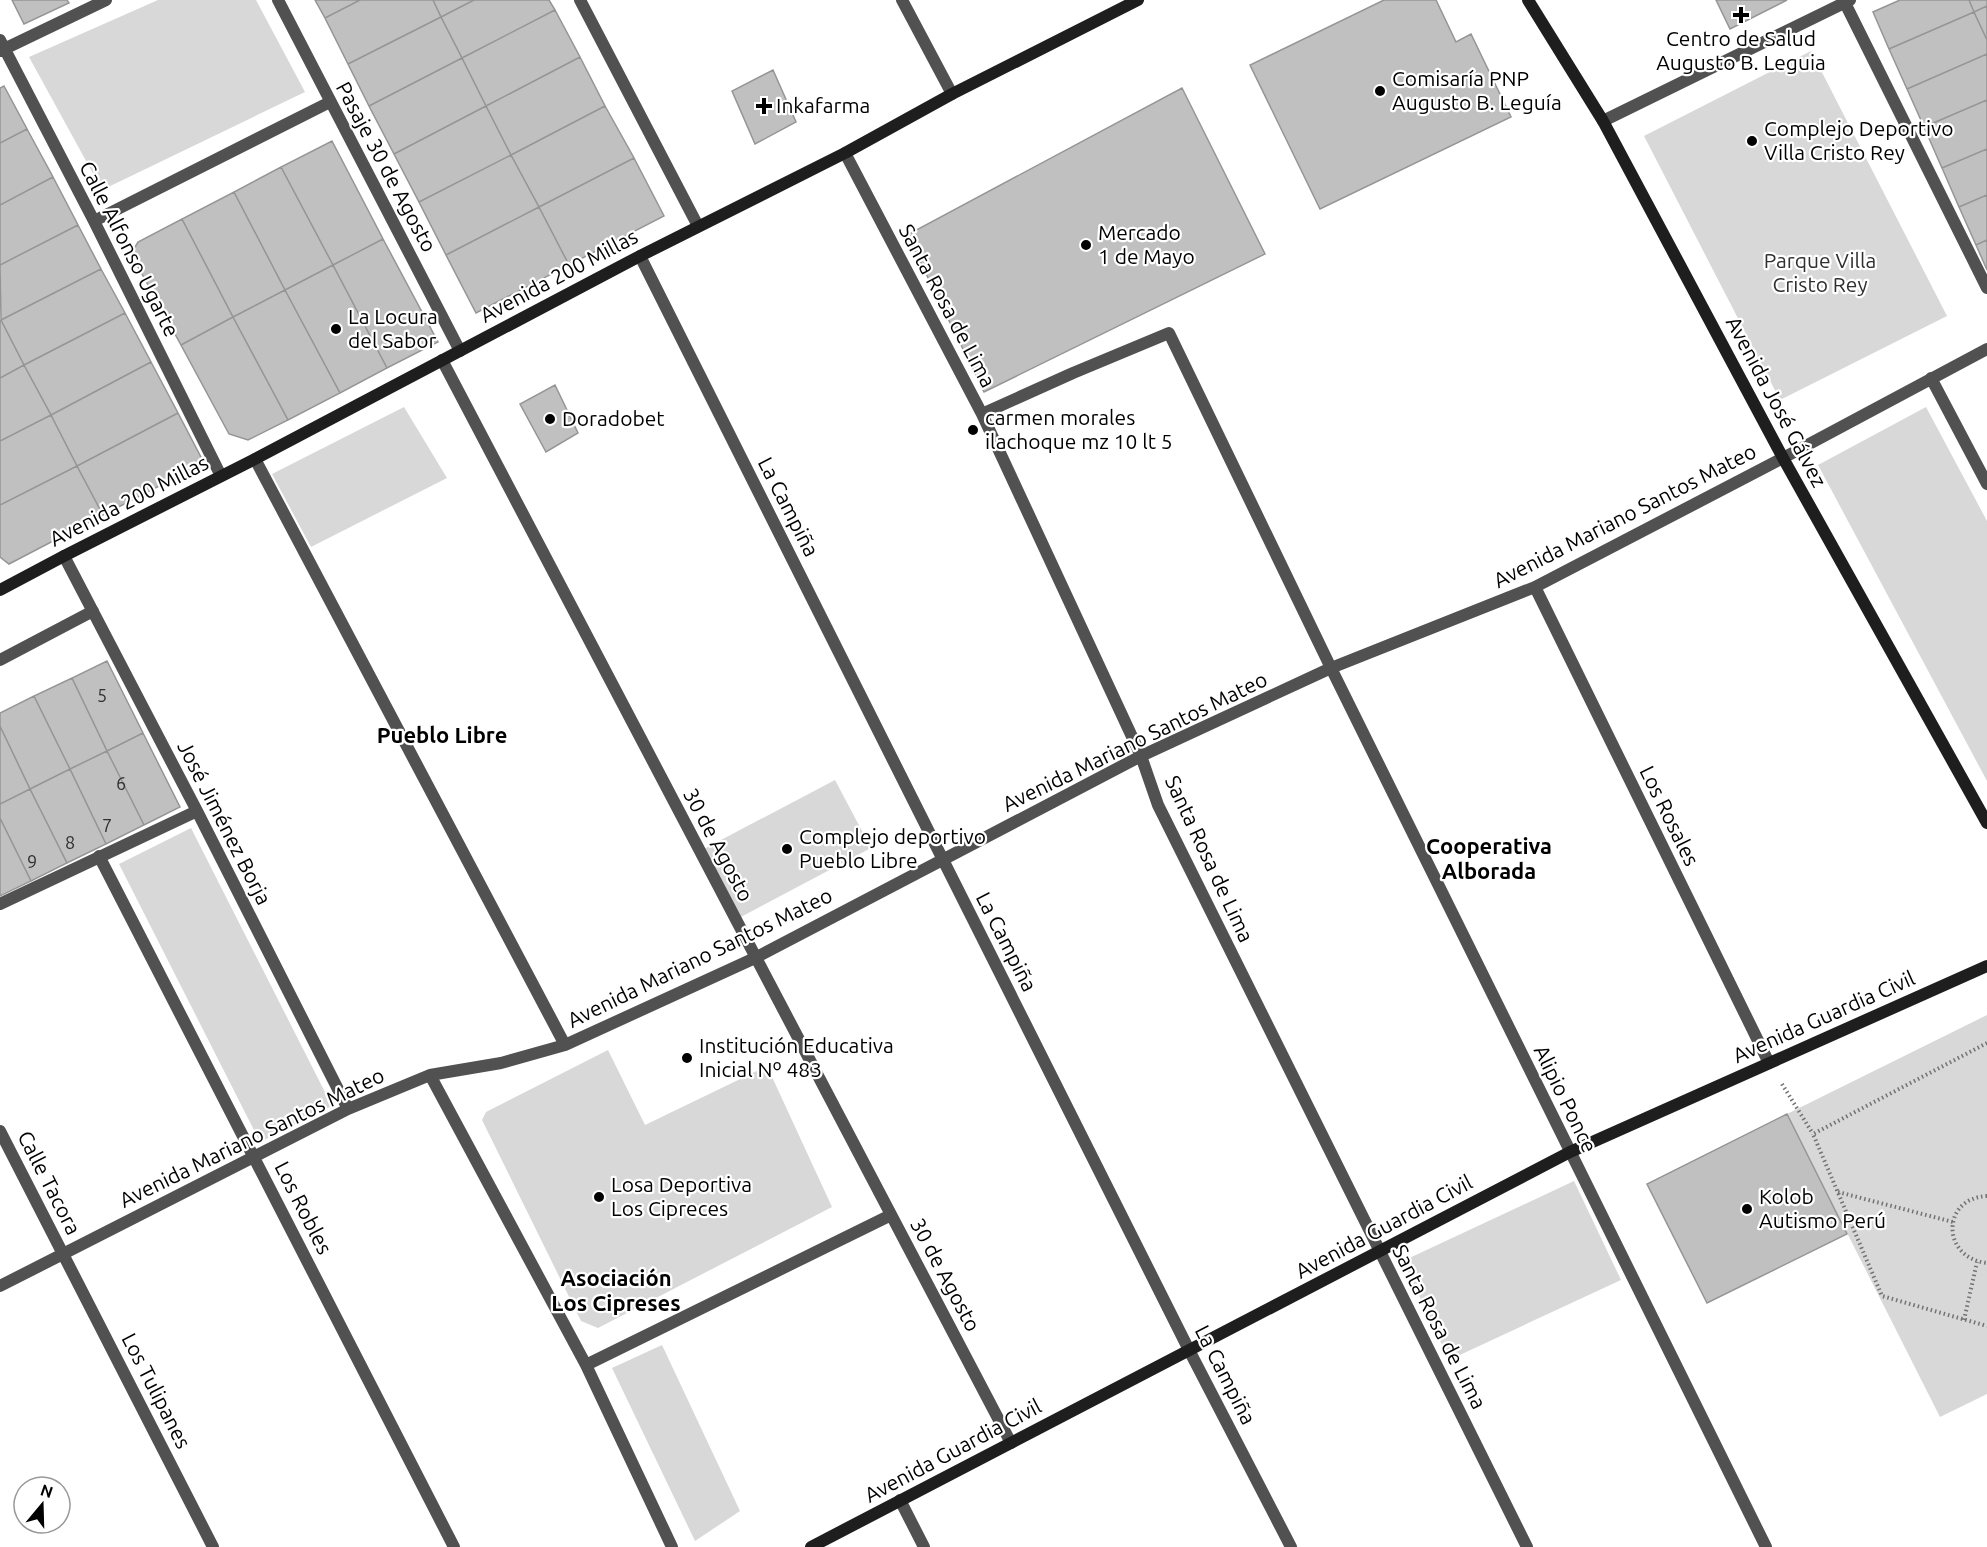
<svg xmlns="http://www.w3.org/2000/svg" width="1987" height="1547" font-family="Ubuntu,sans-serif">
  <style>
    .green { fill: #d8d8d8 }
    .building { fill: #c0c0c0; stroke: #959595; stroke-width: 1.5 }
    .lines { fill: none; stroke-linecap: round; stroke-linejoin: round }
    .path { stroke: #737373; stroke-width: 4; stroke-dasharray: 1.5 3; stroke-linecap: butt }
    .street { stroke: #515151; stroke-width: 12 }
    .secondary { stroke: #1e1e1e; stroke-width: 12 }
    .poi-dot { fill: #000; stroke: #fff; stroke-width: 2 }
    .labels { text-anchor: middle; stroke-width: 4.5; stroke-linejoin: round; paint-order: stroke }
    .number-label { font-size: 18px; fill: #303030 }
    .poi-label { font-size: 21px; fill: #000; stroke: #fff; text-anchor: start }
    .street-label { font-size: 21px; fill: #000; stroke: #fff }
    .park-label { font-size: 21px; fill: #2f2f2f; stroke: #fff }
    .neighbourhood-label { font-size: 22px; font-weight: bold; fill: #000; stroke: #fff }
  </style>
  <rect width="100%" height="100%" fill="#fff"/>
  <!-- green -->
  <path class="green" d="M158 0H256L305 92 102 190 29 57Z
    M1811 51 1947 316 1780 400 1644 136Z
    M404 407 447 478 311 547 272 474Z
    M1926 407 1987 521V781L1818 465Z
    M835 780 871 848 737 919 702 850Z
    M191 828 332 1106 260 1142 119 864Z
    M1987 1015V1394L1940 1417 1787 1114Z
    M608 1050 645 1125 767 1066 832 1207 598 1328 581 1321 482 1120 486 1112Z
    M1574 1181 1621 1280 1449 1360 1403 1261Z
    M662 1345 740 1511 695 1541 612 1368Z"/>
  <!-- building -->
  <path class="building" d="M12 0H67L69 3 24 24Z
    M315 0H360L325 18Z
    M360 0H433L441 17 348 64 325 18Z
    M433 0H474L441 17Z
    M474 0H549L555 10 462 58 441 17Z
    M1384 0H1436L1456 42 1471 34 1511 117 1320 209 1250 65Z
    M1716 0H1787L1730 29Z
    M1900 0H1969L1974 12 1889 49 1873 12Z
    M1969 0H1987V6L1974 12Z
    M1987 6V40L1974 12Z
    M555 10 580 57 486 106 462 58Z
    M1974 12 1987 40V54L1907 89 1889 49Z
    M441 17 462 58 369 106 348 64Z
    M1987 54V100L1924 127 1907 89Z
    M580 57 605 106 511 155 486 106Z
    M462 58 486 106 394 154 369 106Z
    M773 70 796 122 755 144 732 91Z
    M4 86 27 129 0 143V88Z
    M1182 88 1265 254 984 392 907 235Z
    M1987 100V149L1942 168 1924 127Z
    M486 106 511 155 419 202 394 154Z
    M605 106 634 158 539 207 511 155Z
    M27 129 53 177 0 205V143Z
    M332 141 383 239 333 265 281 167Z
    M1987 149V195L1959 207 1942 168Z
    M511 155 539 207 446 255 419 202Z
    M634 158 664 216 569 265 539 207Z
    M281 167 333 265 285 290 234 192Z
    M53 177 78 225 0 265V205Z
    M234 192 285 290 233 317 182 219Z
    M1987 195V240L1976 245 1959 207Z
    M539 207 569 265 476 313 446 255Z
    M182 219 233 317 181 345 131 254 138 242Z
    M78 225 101 269 1 320 0 265Z
    M383 239 438 342 387 368 333 265Z
    M1987 240V270L1976 245Z
    M333 265 387 368 340 393 285 290Z
    M101 269 125 313 24 365 1 320Z
    M285 290 340 393 288 420 233 317Z
    M125 313 151 362 51 415 24 365Z
    M233 317 288 420 248 440 229 434 181 345Z
    M1 320 24 365 0 378V321Z
    M151 362 178 413 77 466 51 415Z
    M24 365 51 415 0 441V378Z
    M555 385 578 433 546 452 520 404Z
    M178 413 204 463 103 515 77 466Z
    M51 415 77 466 0 505V441Z
    M77 466 103 515 9 564 0 557V505Z
    M107 661 143 733 107 751 72 678Z
    M72 678 107 751 70 769 34 696Z
    M34 696 70 769 30 789 0 726V713Z
    M0 726 30 789 0 804Z
    M143 733 180 807 144 825 107 751Z
    M107 751 144 825 106 844 70 769Z
    M70 769 106 844 67 863 30 789Z
    M30 789 67 863 31 881 0 818V804Z
    M0 818 31 881 0 896Z
    M1787 1114 1847 1234 1707 1303 1647 1184Z"/>
  <g class="lines">
    <!-- path -->
    <path class="path" d="M1987 1043 1813 1134 1882 1296 1987 1326
      M1782 1084 1813 1134
      M1838 1192 1953 1222
      M1987 1196C1941 1198 1941 1258 1987 1263
      M1964 1320 1977 1262"/>
    <!-- street -->
    <path class="street" d="M278 0 460 351
      M580 0 698 226
      M902 0 952 94
      M1845 3 1987 288
      M0 40 94 221 221 476
      M0 51 106 0
      M1603 121 1850 0
      M845 153 982 414 1141 756 1158 805 1527 1547
      M94 221 330 102
      M640 256 1189 1350 1291 1547
      M442 360 1011 1443
      M1931 378 1987 484
      M982 414 1073 373 1169 333 1331 668 1766 1547
      M255 459 565 1045
      M64 556 197 811 348 1109
      M1535 587 1769 1063
      M0 660 93 611
      M99 856 454 1547
      M0 904 197 811
      M430 1075 586 1365 672 1547
      M0 1131 213 1547
      M0 1286 348 1109 430 1075 501 1063 565 1045 755 958 1141 756 1331 668 1535 587 1783 458 1987 349
      M586 1365 891 1215
      M900 1500 924 1547"/>
    <!-- secondary -->
    <path class="secondary" d="M1528 0 1603 121 1783 458 1987 823
      M0 590 64 556 255 459 640 256 845 153 952 94 1138 0
      M811 1547 1570 1152 1987 966"/>
  </g>
  <!-- markers -->
  <g class="poi-dot">
    <path d="M1738 6h6v6h6v6h-6v6h-6v-6h-6v-6h6z"/>
    <circle cx="1380" cy="91" r="6"/>
    <path d="M761 97h6v6h6v6h-6v6h-6v-6h-6v-6h6z"/>
    <circle cx="1752" cy="141" r="6"/>
    <circle cx="1086" cy="245" r="6"/>
    <circle cx="336" cy="329" r="6"/>
    <circle cx="550" cy="419" r="6"/>
    <circle cx="973" cy="430" r="6"/>
    <circle cx="787" cy="849" r="6"/>
    <circle cx="687" cy="1058" r="6"/>
    <circle cx="599" cy="1197" r="6"/>
    <circle cx="1747" cy="1209" r="6"/>
  </g>
  <g class="labels">
    <!-- number labels -->
    <g class="number-label">
      <text x="102" y="702">5</text>
      <text x="121" y="790">6</text>
      <text x="107" y="832">7</text>
      <text x="70" y="849">8</text>
      <text x="32" y="868">9</text>
    </g>
    <!-- poi labels -->
    <g class="poi-label">
      <text x="1741" y="46" text-anchor="middle">Centro de Salud<tspan x="1741" dy="24">Augusto B. Leguia</tspan></text>
      <text x="1392" y="86">Comisaría PNP<tspan x="1392" dy="24">Augusto B. Leguía</tspan></text>
      <text x="776" y="113">Inkafarma</text>
      <text x="1764" y="136">Complejo Deportivo<tspan x="1764" dy="24">Villa Cristo Rey</tspan></text>
      <text x="1098" y="240">Mercado<tspan x="1098" dy="24">1 de Mayo</tspan></text>
      <text x="348" y="324">La Locura<tspan x="348" dy="24">del Sabor</tspan></text>
      <text x="985" y="425">carmen morales<tspan x="985" dy="24">ilachoque mz 10 lt 5</tspan></text>
      <text x="562" y="426">Doradobet</text>
      <text x="799" y="844">Complejo deportivo<tspan x="799" dy="24">Pueblo Libre</tspan></text>
      <text x="699" y="1053">Institución Educativa<tspan x="699" dy="24">Inicial Nº 483</tspan></text>
      <text x="611" y="1192">Losa Deportiva<tspan x="611" dy="24">Los Cipreces</tspan></text>
      <text x="1759" y="1204">Kolob<tspan x="1759" dy="24">Autismo Perú</tspan></text>
    </g>
    <!-- street labels -->
    <g class="street-label">
      <text transform="translate(386 167) rotate(62)" y="7">Pasaje 30 de Agosto</text>
      <text transform="translate(129 249) rotate(63)" y="7">Calle Alfonso Ugarte</text>
      <text transform="translate(559 276) rotate(-28)" y="7">Avenida 200 Millas</text>
      <text transform="translate(947 306) rotate(62)" y="7">Santa Rosa de Lima</text>
      <text transform="translate(1776 402) rotate(62)" y="7">Avenida José Gálvez</text>
      <text transform="translate(129 501) rotate(-27)" y="7">Avenida 200 Millas</text>
      <text transform="translate(788 507) rotate(63)" y="7">La Campiña</text>
      <text transform="translate(1625 516) rotate(-27)" y="7">Avenida Mariano Santos Mateo</text>
      <text transform="translate(1135 742) rotate(-26)" y="7">Avenida Mariano Santos Mateo</text>
      <text transform="translate(1669 816) rotate(64)" y="7">Los Rosales</text>
      <text transform="translate(224 823) rotate(63)" y="7">José Jiménez Borja</text>
      <text transform="translate(718 845) rotate(62)" y="7">30 de Agosto</text>
      <text transform="translate(1209 859) rotate(65)" y="7">Santa Rosa de Lima</text>
      <text transform="translate(1006 942) rotate(63)" y="7">La Campiña</text>
      <text transform="translate(700 958) rotate(-26)" y="7">Avenida Mariano Santos Mateo</text>
      <text transform="translate(1824 1017) rotate(-24)" y="7">Avenida Guardia Civil</text>
      <text transform="translate(1565 1099) rotate(64)" y="7">Alipio Ponce</text>
      <text transform="translate(252 1138) rotate(-26)" y="7">Avenida Mariano Santos Mateo</text>
      <text transform="translate(49 1183) rotate(63)" y="7">Calle Tacora</text>
      <text transform="translate(303 1208) rotate(63)" y="7">Los Robles</text>
      <text transform="translate(1384 1227) rotate(-28)" y="7">Avenida Guardia Civil</text>
      <text transform="translate(945 1275) rotate(62)" y="7">30 de Agosto</text>
      <text transform="translate(1439 1327) rotate(63)" y="7">Santa Rosa de Lima</text>
      <text transform="translate(1225 1375) rotate(63)" y="7">La Campiña</text>
      <text transform="translate(156 1391) rotate(63)" y="7">Los Tulipanes</text>
      <text transform="translate(953 1451) rotate(-28)" y="7">Avenida Guardia Civil</text>
    </g>
    <!-- park labels -->
    <g class="park-label">
      <text x="1820" y="268">Parque Villa<tspan x="1820" dy="24">Cristo Rey</tspan></text>
    </g>
    <!-- neighbourhood labels -->
    <g class="neighbourhood-label">
      <text x="442" y="743">Pueblo Libre</text>
      <text x="1489" y="854">Cooperativa<tspan x="1489" dy="25">Alborada</tspan></text>
      <text x="616" y="1286">Asociación<tspan x="616" dy="25">Los Cipreses</tspan></text>
    </g>
  </g>
  <!-- north arrow -->
  <g transform="translate(42 1505) rotate(19)"><circle r="28" fill="#ffffff" stroke="#999999" stroke-width="1.5"/>
  <path d="M0-4.5L10 22L0 15L-10 22Z" fill="#000000"/>
  <text y="-9" font-size="16" font-weight="bold" text-anchor="middle" fill="#000000">N</text>
  </g>
</svg>
